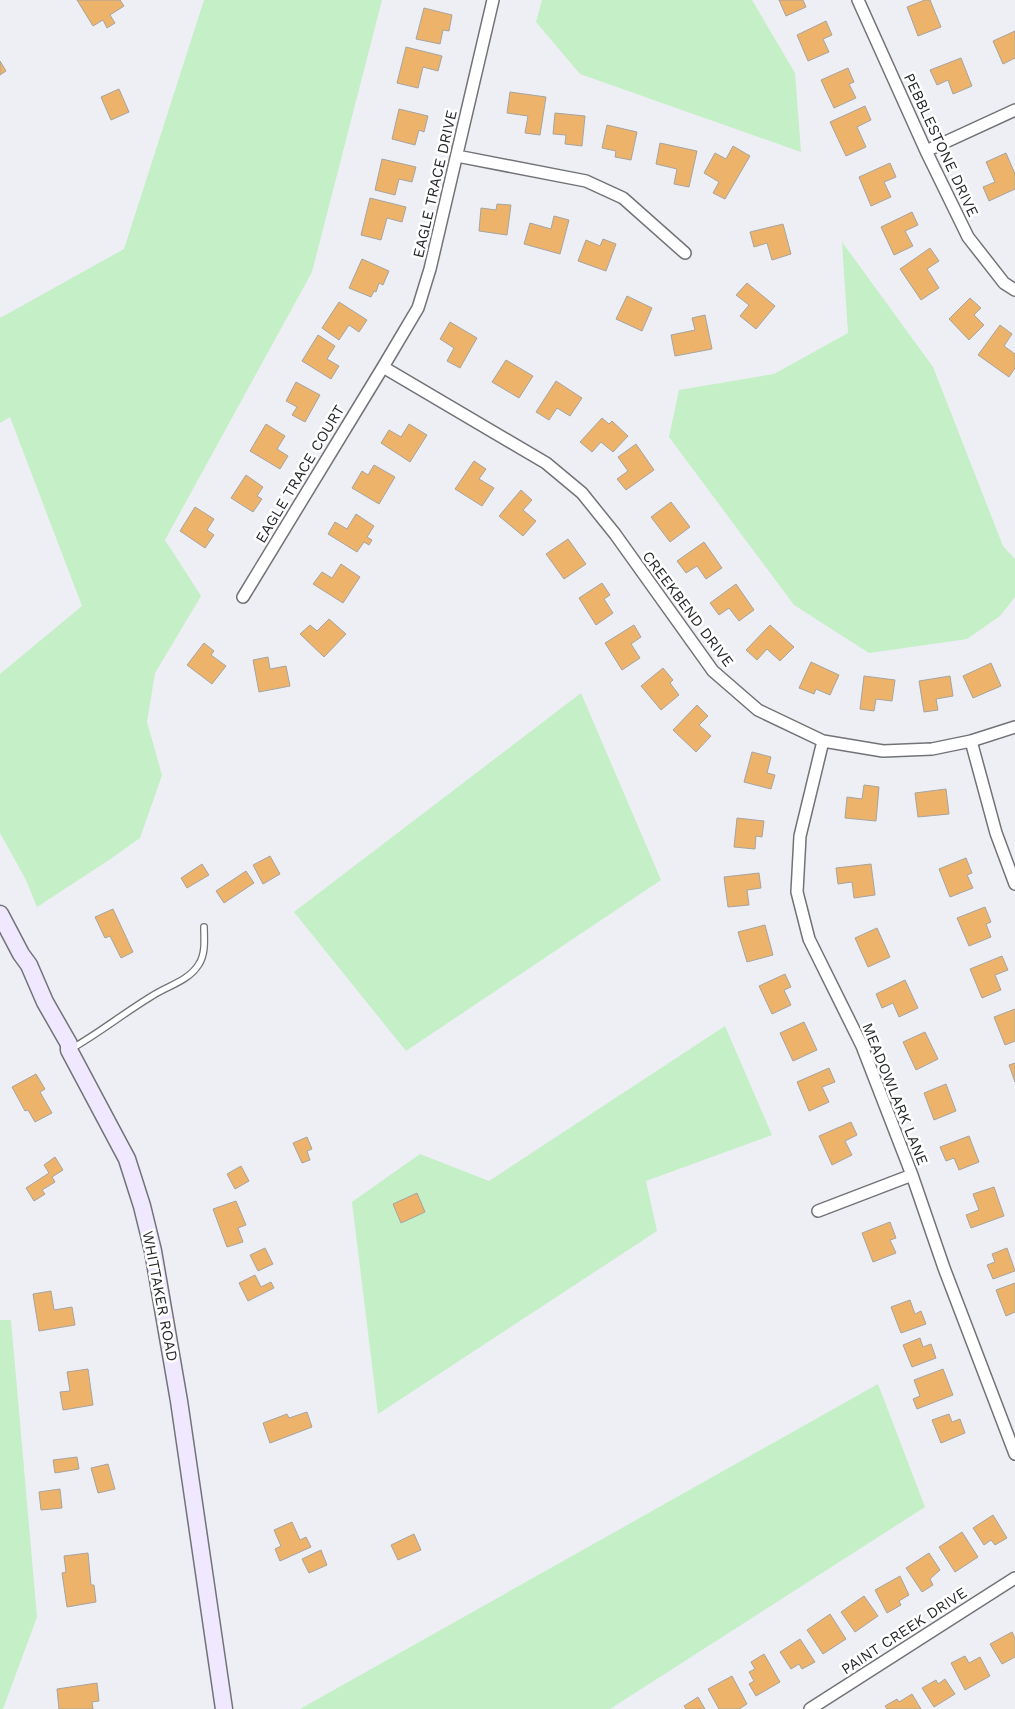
<svg xmlns="http://www.w3.org/2000/svg" width="1015" height="1709" font-family="'Work Sans',sans-serif">
  <style>
    .green { fill: #c5efc7 }
    .building { fill: #edb36b; stroke: #a7a4a0 }
    .lines { fill: none; stroke-linecap: round; stroke-linejoin: round }
    .service-casing { stroke: #727377; stroke-width: 8 }
    .minor-casing { stroke: #727377; stroke-width: 14 }
    .secondary-casing { stroke: #727377; stroke-width: 19 }
    .service { stroke: #fff; stroke-width: 5.5 }
    .minor { stroke: #fff; stroke-width: 11 }
    .secondary { stroke: #efe8fe; stroke-width: 16 }
    .labels { text-anchor: middle; stroke-width: 5; stroke-linejoin: round; paint-order: stroke }
    .street-label { font-size: 15px; fill: #262729; stroke: #fff }
  </style>
  <rect width="100%" height="100%" fill="#edeff4"/>
  <!-- green -->
  <path class="green" d="M204 0H382L312 272 165 540 201 596 155 673 147 722 162 775 140 838 109 860 37 907 26 880 0 833V674L82 606 10 417 0 423V318L124 249Z
    M542 0H752L795 73 801 152 580 74 536 22Z
    M842 242 933 367 1003 546 1015 559V597L1000 616 967 639 869 653 794 605 669 437 679 390 774 374 848 333Z
    M581 693 661 880 406 1051 294 912Z
    M725 1026 772 1135 646 1181 657 1231 378 1414 352 1202 420 1154 489 1181Z
    M0 1320H11L37 1617 3 1709H0Z
    M878 1384 925 1507 610 1709H300Z"/>
  <!-- building -->
  <path class="building" d="M77 0H120L124 6 110 15 115 23 107 28 103 20 93 26Z
    M779 0H803L806 7 786 16Z
    M925 0H930L941 27 918 36 907 7Z
    M424 8 452 15 449 31 443 30 440 44 416 39Z
    M826 21 832 35 823 39 829 52 808 61 797 35Z
    M1015 31V58L1003 64 993 41Z
    M406 47 442 56 438 71 423 67 418 88 397 83Z
    M961 58 972 86 953 94 948 80 937 85 930 70Z
    M0 61 6 71 0 75Z
    M848 68 854 82 849 84 856 98 834 108 821 80Z
    M119 89 129 112 111 120 101 97Z
    M510 92 546 97 540 135 525 133 528 116 507 113Z
    M865 106 871 120 857 127 866 147 846 156 830 122Z
    M399 109 428 116 424 132 419 130 415 145 392 139Z
    M555 113 585 116 582 146 565 144 566 135 553 134Z
    M607 125 637 132 631 160 615 157 616 151 602 148Z
    M660 143 697 151 689 187 674 184 677 169 656 164Z
    M733 146 750 156 725 199 713 193 719 182 704 173 715 153 726 159Z
    M1006 153 1015 174V189L989 201 983 187 995 182 986 162Z
    M382 159 416 167 412 182 399 179 395 195 375 190Z
    M890 163 896 177 884 182 891 197 871 206 859 177Z
    M370 198 406 207 402 222 387 218 381 240 361 235Z
    M497 204 511 205 507 235 479 231 481 208 496 210Z
    M912 212 918 225 905 231 913 246 894 255 881 227Z
    M554 216 569 220 560 254 524 244 530 223 551 229Z
    M783 224 791 254 772 260 767 243 754 247 750 232Z
    M603 239 616 244 606 271 578 261 586 240 600 246Z
    M930 248 939 261 927 269 939 288 921 300 900 269Z
    M362 259 389 271 383 285 379 283 376 292 374 291 371 297 349 288Z
    M747 283 775 306 756 329 740 316 749 305 736 295Z
    M627 296 652 308 642 331 616 319Z
    M970 298 981 308 974 315 984 325 969 340 949 319Z
    M339 302 367 320 359 332 349 325 339 340 322 328Z
    M705 315 712 349 675 356 671 335 695 330 692 318Z
    M450 322 477 338 460 368 447 361 454 348 440 339Z
    M1000 325 1012 334 1004 346 1015 354V368L1009 377 978 355Z
    M318 335 335 346 327 359 339 366 331 379 302 361Z
    M506 360 533 376 519 398 492 382Z
    M556 381 582 398 570 416 557 408 549 420 536 412Z
    M296 382 320 395 305 422 292 415 297 407 286 401Z
    M602 418 609 424 612 421 628 436 613 452 601 442 592 452 580 442Z
    M266 424 285 436 277 449 288 456 280 469 250 451Z
    M409 424 427 435 410 462 381 443 389 430 401 437Z
    M636 444 654 470 626 490 617 479 628 471 618 457Z
    M474 461 486 469 479 479 494 488 482 506 455 489Z
    M374 465 395 477 379 504 352 488 362 471 368 475Z
    M246 475 263 487 257 496 262 499 253 512 231 498Z
    M521 490 532 500 523 510 536 521 523 536 499 516Z
    M671 502 690 527 670 542 651 517Z
    M195 507 214 519 207 530 214 535 205 548 180 531Z
    M356 514 374 526 367 537 372 540 369 545 364 542 357 552 328 534 335 522 347 529Z
    M568 539 586 564 564 579 546 554Z
    M704 542 722 568 706 579 697 566 686 573 677 561Z
    M341 564 360 577 343 603 313 584 322 572 332 578Z
    M602 583 610 595 604 599 613 613 596 625 579 598Z
    M736 584 754 610 739 621 729 608 719 615 710 603Z
    M329 619 346 634 324 657 300 634 310 625 317 631Z
    M634 625 641 637 631 644 640 658 622 670 605 643Z
    M770 625 794 647 780 661 767 649 757 660 746 650Z
    M204 643 214 651 211 655 226 666 212 684 187 665Z
    M268 657 270 669 286 666 290 686 259 692 253 660Z
    M811 662 839 675 830 695 816 689 814 694 799 688Z
    M991 663 1001 686 973 698 963 676Z
    M663 668 673 680 670 683 679 695 661 710 641 686Z
    M864 676 895 680 892 701 876 699 874 711 860 709Z
    M950 676 953 696 936 699 938 710 924 712 919 681Z
    M697 705 708 716 699 725 711 736 696 752 673 730Z
    M752 752 771 757 767 773 775 775 771 789 744 782Z
    M864 785 879 787 876 821 845 818 847 797 862 799Z
    M946 789 949 814 918 817 915 793Z
    M737 818 764 821 762 837 756 836 755 849 734 847Z
    M270 856 280 874 263 884 253 865Z
    M966 858 972 873 967 875 973 888 950 897 939 869Z
    M202 864 209 875 187 888 181 878Z
    M871 864 875 895 854 898 852 882 838 884 836 868Z
    M246 871 254 883 224 903 216 891Z
    M759 873 761 888 747 890 749 905 728 907 724 877Z
    M985 907 991 922 986 924 991 937 969 946 957 918Z
    M113 909 133 952 121 958 110 936 105 938 95 917Z
    M765 925 773 955 747 962 738 932Z
    M877 928 890 957 868 967 855 938Z
    M1002 956 1008 970 995 975 1001 990 982 998 970 969Z
    M785 974 791 987 784 990 791 1005 772 1014 759 986Z
    M905 980 918 1008 899 1017 893 1003 882 1008 876 994Z
    M1015 1009V1041L1005 1045 994 1017Z
    M804 1022 817 1050 793 1061 780 1033Z
    M925 1032 938 1059 916 1070 903 1042Z
    M1015 1063V1082L1009 1065Z
    M829 1068 835 1082 822 1087 829 1102 809 1111 797 1082Z
    M36 1074 45 1089 40 1092 52 1113 35 1122 28 1110 25 1111 12 1087Z
    M946 1084 956 1111 934 1120 924 1093Z
    M851 1122 857 1135 845 1141 852 1155 832 1165 819 1136Z
    M969 1136 979 1162 959 1170 954 1158 946 1161 940 1147Z
    M307 1137 312 1149 307 1151 310 1160 302 1163 293 1143Z
    M55 1157 63 1170 52 1177 55 1182 42 1190 45 1194 34 1201 26 1188 49 1173 44 1165Z
    M241 1166 249 1181 235 1189 227 1174Z
    M994 1187 1004 1216 971 1228 966 1215 979 1210 973 1194Z
    M417 1193 425 1212 401 1223 393 1204Z
    M236 1201 246 1225 238 1228 243 1242 227 1247 213 1209Z
    M890 1222 896 1238 890 1240 896 1253 873 1262 862 1233Z
    M265 1248 273 1264 258 1271 250 1255Z
    M1007 1248 1015 1271 993 1279 987 1265 995 1262 992 1254Z
    M255 1275 261 1287 271 1282 274 1288 248 1301 239 1283Z
    M1015 1283V1312L1006 1316 996 1290Z
    M51 1291 54 1310 72 1307 75 1325 39 1331 33 1294Z
    M910 1300 915 1314 921 1311 926 1324 901 1333 891 1307Z
    M920 1338 923 1347 931 1344 936 1358 912 1367 903 1345Z
    M88 1369 93 1405 63 1410 60 1392 70 1391 67 1372Z
    M943 1369 953 1395 917 1409 913 1399 920 1396 914 1380Z
    M307 1412 312 1427 270 1443 263 1423 287 1414 289 1418Z
    M949 1414 952 1422 960 1419 965 1433 941 1443 932 1420Z
    M77 1457 79 1469 55 1473 53 1460Z
    M108 1464 115 1489 98 1493 91 1468Z
    M60 1489 62 1508 41 1510 39 1492Z
    M993 1515 1007 1538 995 1545 991 1540 984 1545 973 1528Z
    M292 1522 300 1540 306 1537 311 1547 280 1561 275 1549 281 1546 274 1530Z
    M962 1532 978 1557 955 1572 939 1547Z
    M414 1534 421 1550 398 1560 391 1545Z
    M321 1550 327 1565 309 1573 302 1559Z
    M88 1553 91 1585H94L96 1602 67 1607 62 1573 66 1572 64 1556Z
    M929 1553 940 1570 930 1579 933 1585 922 1592 906 1568Z
    M900 1576 909 1595 899 1601 901 1605 887 1613 875 1590Z
    M864 1596 878 1616 855 1632 841 1612Z
    M830 1614 846 1639 823 1654 807 1630Z
    M1012 1632 1015 1638V1657L1002 1664 990 1644Z
    M800 1639 815 1662 802 1669 799 1664 791 1669 780 1652Z
    M764 1654 780 1682 756 1696 749 1684 754 1681 749 1672 755 1669 751 1662Z
    M965 1656 969 1663 980 1657 990 1676 965 1690 951 1663Z
    M732 1676 747 1704 739 1709H719L708 1689Z
    M945 1679 955 1694 934 1707 922 1688 936 1680 938 1684Z
    M97 1683 99 1701 92 1702 93 1709H59L57 1689Z
    M912 1694 921 1709H887L885 1706 897 1699 899 1702Z
    M698 1697 705 1709H686L684 1706Z"/>
  <g class="lines">
    <defs>
      <path id="service" d="M71 1049C99 1033 124 1013 152 996 167 986 189 981 199 964 206 953 204 939 204 927"/>
      <path id="minor" d="M858 0 926 151 968 237 1004 283 1015 290
        M926 151 1015 110
        M457 156 586 181 623 198 685 253
        M383 367 546 463 582 493 615 534 713 671 758 710 823 741 883 751 932 749 971 741 1015 727
        M243 597 383 367 418 308 430 269 493 0
        M823 741 800 836 797 892 809 939 862 1046 912 1175 944 1268 1015 1454
        M971 741 996 833 1015 884
        M818 1211 912 1175
        M810 1709 1015 1578"/>
      <path id="secondary" d="M0 914 21 954 29 965 45 1002 69 1044V1050L127 1159 142 1206 153 1251 179 1401 224 1709"/>
    </defs>
    <!-- service casing -->
    <use href="#service" class="service-casing"/>
    <!-- minor casing -->
    <use href="#minor" class="minor-casing"/>
    <!-- secondary casing -->
    <use href="#secondary" class="secondary-casing"/>
    <!-- service -->
    <use href="#service" class="service"/>
    <!-- minor -->
    <use href="#minor" class="minor"/>
    <!-- secondary -->
    <use href="#secondary" class="secondary"/>
  </g>
  <g class="labels">
    <!-- street labels -->
    <g class="street-label">
      <text transform="translate(941 145) rotate(65)" y="5">PEBBLESTONE DRIVE</text>
      <text transform="translate(435 184) rotate(-77)" y="5">EAGLE TRACE DRIVE</text>
      <text transform="translate(300 474) rotate(-59)" y="5">EAGLE TRACE COURT</text>
      <text transform="translate(688 609) rotate(53)" y="5">CREEKBEND DRIVE</text>
      <text transform="translate(895 1094) rotate(68)" y="5">MEADOWLARK LANE</text>
      <text transform="translate(160 1296) rotate(79)" y="5">WHITTAKER ROAD</text>
      <text transform="translate(904 1631) rotate(-33)" y="5">PAINT CREEK DRIVE</text>
    </g>
  </g>
</svg>
